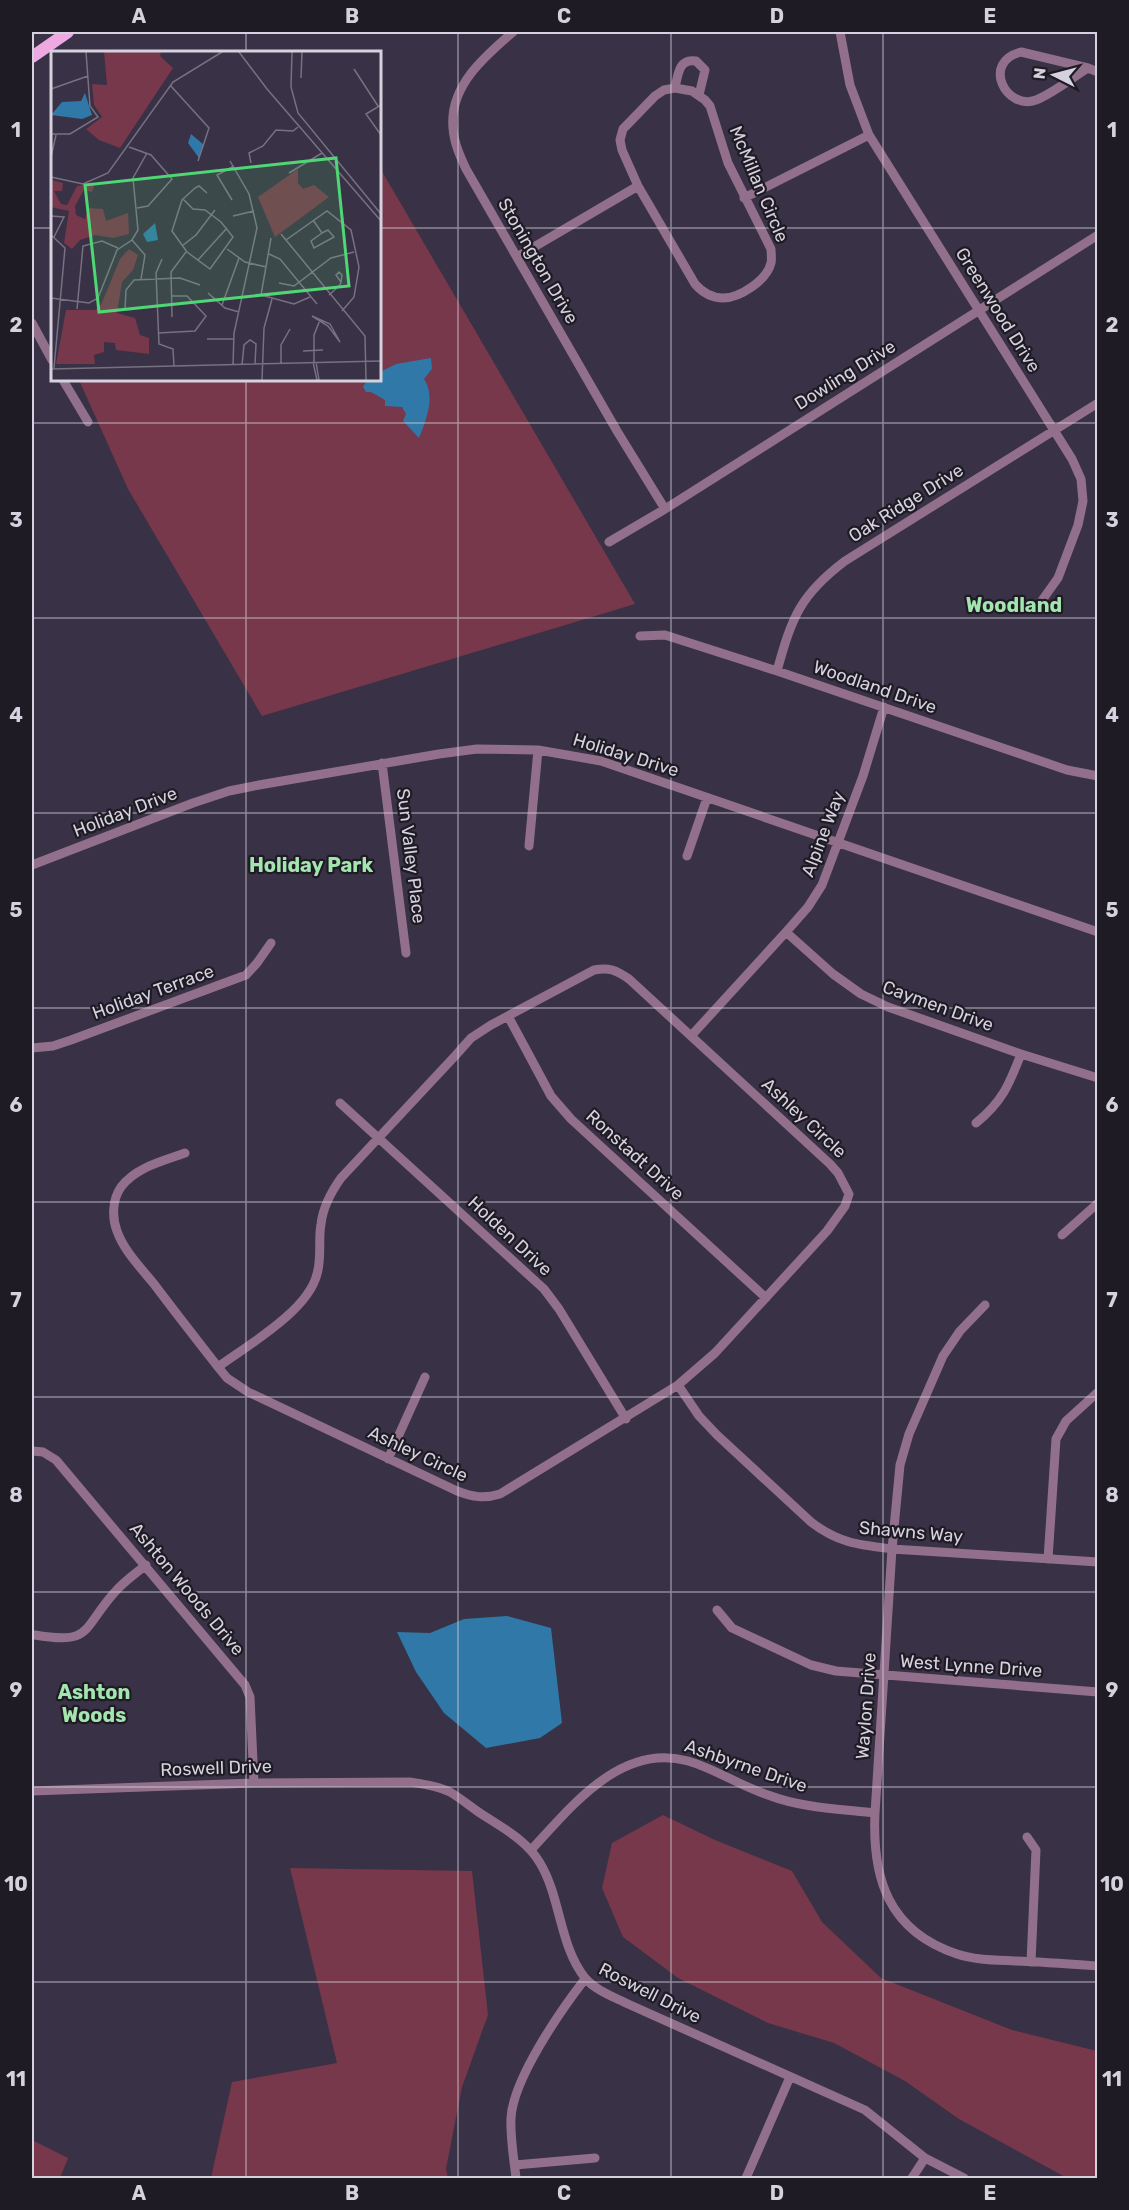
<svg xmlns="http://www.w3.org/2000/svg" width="1129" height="2210" font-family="Rubik,sans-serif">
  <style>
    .green { fill: #76384a }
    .water { fill: #2f78a7 }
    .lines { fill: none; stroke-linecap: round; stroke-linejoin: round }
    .minor { stroke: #92708c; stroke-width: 9 }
    .major { stroke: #eea9e2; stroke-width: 12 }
    .grid { fill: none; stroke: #d5d1de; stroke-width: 1.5; stroke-opacity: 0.55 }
    .labels { text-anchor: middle; stroke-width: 4.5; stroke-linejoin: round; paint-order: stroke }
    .street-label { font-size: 18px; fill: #d5d1de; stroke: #1e1b24 }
    .neighbourhood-label { font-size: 20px; font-weight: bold; fill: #a4e5af; stroke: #1e1b24 }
    .inset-road { fill: none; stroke: #777182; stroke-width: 1.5 }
    .view { fill: #50d674; fill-opacity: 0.15; stroke: #50d674; stroke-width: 3 }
    .inset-edge { fill: none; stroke: #d5d1de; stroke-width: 3 }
    .neatline { fill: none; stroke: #d5d1de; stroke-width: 2 }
    .grid-label { font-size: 20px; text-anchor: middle; font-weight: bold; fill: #d5d1de }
  </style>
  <rect width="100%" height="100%" fill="#393145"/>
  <!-- green -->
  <path class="green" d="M380 168 635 604 262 716 128 489 79 380H380Z
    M663 1815 715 1840 792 1871 822 1922 881 1978 1012 2030 1097 2051V2178H1067L959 2119 905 2081 834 2043 768 2023 678 1978 623 1937 602 1888 612 1843Z
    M290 1868 472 1871 488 2015 462 2087 446 2169 448 2178H211L232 2082 337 2063Z
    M32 2140 68 2158 60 2178H32Z"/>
  <!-- water -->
  <path class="water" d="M431 358 432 369 424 379C436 396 426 421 419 438L403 421 406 414 402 407 385 406V400L371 392H366L363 387 367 380H380V372L396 364Z
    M507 1616 551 1628 562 1723 540 1738 486 1748 444 1713 416 1672 397 1632 430 1633 464 1619Z"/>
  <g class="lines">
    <!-- minor -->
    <path class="minor" d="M513 32C485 56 449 86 453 128 454 143 460 156 466 169L617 431 665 509
      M840 32 850 85 869 135 1072 459 1081 479 1083 501 1078 525 1058 578 1038 606
      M1088 68C1072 78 1052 94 1036 100 1006 111 981 62 1021 52L1088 68 1098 72
      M675 88C678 74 679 58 696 61L705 70 699 95
      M744 198 869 135
      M517 257 638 186 622 150 620 140 623 129 655 96 664 90 675 88 692 91 705 100 710 106 728 163 771 249C771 253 772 259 771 263 767 280 740 298 723 298 712 298 702 292 695 284L638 186
      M32 323 52 360
      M63 380 88 422
      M609 542 665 509 1098 235
      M640 636 665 635 777 671 1067 770 1098 776
      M777 671C792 617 800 595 845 561L1098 403
      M382 763 406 953
      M529 846 538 750
      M687 856 707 798
      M32 865 193 803 229 791 259 785 439 754 477 749 538 750 601 761 1098 932
      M786 932 833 974 861 994 888 1007 1021 1054 1098 1078
      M508 1016 551 1096 571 1119 766 1298
      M691 1036 786 932 808 907 822 885 863 776 884 707
      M32 1048 53 1046 71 1040 246 975 257 963 271 943
      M340 1103 544 1289 559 1309 626 1419
      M976 1123C1002 1102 1009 1085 1021 1054
      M185 1153C163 1161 136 1167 121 1187 112 1200 112 1218 117 1231 124 1251 141 1268 154 1284 175 1312 197 1340 218 1367L227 1378 248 1392 457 1491C473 1497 484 1499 500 1494L678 1385 715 1353 827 1231 845 1206 849 1194 838 1173 830 1164 629 979C616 970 609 967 594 970L491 1025 471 1038 455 1056 341 1178C331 1192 323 1206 321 1224 318 1240 322 1257 317 1274 308 1311 248 1345 218 1367
      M1062 1235 1098 1203
      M985 1305 960 1331 943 1356 909 1434 900 1465 892 1549 875 1813C872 1878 888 1931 957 1954 975 1960 996 1960 1015 1961 1043 1962 1070 1964 1098 1966
      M678 1385 699 1416 717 1435 811 1522C838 1543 859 1545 892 1549L1098 1562
      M32 1451 43 1452 56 1460 245 1685 250 1697 254 1783
      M388 1459 425 1377
      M1048 1559 1056 1439 1066 1421 1098 1392
      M717 1610 732 1628 811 1665 836 1671 1098 1692
      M35 1635C92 1645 82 1629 114 1593 123 1582 135 1574 146 1565
      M32 1791 254 1783 410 1782C423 1784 438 1786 450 1792 460 1798 470 1806 480 1813 501 1827 527 1840 540 1863 561 1898 559 1945 585 1978 595 1990 614 1997 628 2004L865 2110 925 2158 964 2178
      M1027 1837 1036 1850 1031 1962
      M531 1850C571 1807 621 1742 688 1761 716 1769 740 1786 768 1795 802 1808 839 1809 875 1813
      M515 2165 595 2158
      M516 2178C514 2159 510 2138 511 2118 513 2079 561 2010 585 1979
      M746 2178 790 2077
      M912 2178 925 2158"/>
    <!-- major -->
    <path class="major" d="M32 57 68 32"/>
  </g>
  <!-- grid -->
  <path class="grid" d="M246 32V52M458 32V2178M671 32V2178M883 32V2178M32 228H52M380 228H1098M246 380V2178M32 423H1098M32 618H1098M32 813H1098M32 1008H1098M32 1202H1098M32 1397H1098M32 1592H1098M32 1787H1098M32 1982H1098"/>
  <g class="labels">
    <!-- street labels -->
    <g class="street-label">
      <text transform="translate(759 184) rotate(67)" y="6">McMillan Circle</text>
      <text transform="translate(538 261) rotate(60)" y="6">Stonington Drive</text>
      <text transform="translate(998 310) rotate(58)" y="6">Greenwood Drive</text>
      <text transform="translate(845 375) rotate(-32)" y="6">Dowling Drive</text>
      <text transform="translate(906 503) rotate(-32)" y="6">Oak Ridge Drive</text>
      <text transform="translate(875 687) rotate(19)" y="6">Woodland Drive</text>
      <text transform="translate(626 755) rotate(17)" y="6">Holiday Drive</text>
      <text transform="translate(125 812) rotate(-21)" y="6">Holiday Drive</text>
      <text transform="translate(823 834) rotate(-69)" y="6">Alpine Way</text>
      <text transform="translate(411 856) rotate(83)" y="6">Sun Valley Place</text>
      <text transform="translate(153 992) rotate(-20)" y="6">Holiday Terrace</text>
      <text transform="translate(938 1006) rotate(20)" y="6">Caymen Drive</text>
      <text transform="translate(804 1118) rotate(43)" y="6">Ashley Circle</text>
      <text transform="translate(635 1155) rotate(42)" y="6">Ronstadt Drive</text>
      <text transform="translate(510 1236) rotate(43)" y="6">Holden Drive</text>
      <text transform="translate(418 1454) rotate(25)" y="6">Ashley Circle</text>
      <text transform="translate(911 1532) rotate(5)" y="6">Shawns Way</text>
      <text transform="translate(187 1589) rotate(50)" y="6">Ashton Woods Drive</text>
      <text transform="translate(971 1666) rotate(4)" y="6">West Lynne Drive</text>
      <text transform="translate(866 1706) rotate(-86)" y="6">Waylon Drive</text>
      <text transform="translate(746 1766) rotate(19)" y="6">Ashbyrne Drive</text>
      <text transform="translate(216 1768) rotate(-2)" y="6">Roswell Drive</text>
      <text transform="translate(650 1993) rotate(27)" y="6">Roswell Drive</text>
    </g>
    <!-- neighbourhood labels -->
    <g class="neighbourhood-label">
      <text x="1014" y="612">Woodland</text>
      <text x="311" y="872">Holiday Park</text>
      <text x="94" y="1699">Ashton<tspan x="94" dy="23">Woods</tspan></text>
    </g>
  </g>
  <!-- overview -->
  <g transform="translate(51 51)">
    <rect width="330" height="330" fill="#393145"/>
    <path d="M53 1H110L109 5 122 17 69 97 48 89 35 78 51 66 43 54 41 33 56 34ZM247 118V132L252 138 263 134 278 146 224 186 207 146ZM1 129 12 132 11 140H3L10 153 16 154 26 135 44 132 41 141 33 139 24 155 25 164 34 168 37 157 52 158 55 170 77 162 78 183 62 187 44 184 29 189 21 198 13 192 18 160 0 156ZM78 198 87 204 82 219 71 231 66 262 84 267 89 284 98 287V303L65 299 64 292 53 291V301L43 304 44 313H5L15 259H44L50 254 69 208Z" fill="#76384a"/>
    <path d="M34 42 41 64 31 68 0 64 11 51 30 50ZM140 83 153 94 148 107 137 92ZM104 172 107 189 96 191 92 183Z" fill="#2f78a7"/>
    <path class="inset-road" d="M188 1 216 38 330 170M241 1 240 36 247 62 330 163M303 18 327 55M250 27 251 1M119 34 158 77 147 110M0 38 37 25M330 54 315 63 330 84M0 83H19L47 66 39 55 35 1M78 96 100 104 121 128 97 155 86 157M0 106 5 84M179 110 198 143 206 177 183 282 182 314M200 112 198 102 212 95 225 79 242 80 247 76M238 122 271 102M0 126 32 133 57 122 122 31 171 1M132 148 142 158 154 159 170 171 182 186 159 218 136 201 121 180 131 149 132 148 144 137 148 135 156 142M181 149 166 124 183 115M0 165 13 166 3 186M182 165 203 160M262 169 271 182 277 179 283 186 263 197 260 190 271 182M230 183 314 285 315 329M0 184 14 197 3 317M220 187 210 244 243 253 259 246M81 189 94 204 90 228M235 189 276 160 300 179 308 216 303 246 291 260M131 195 145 184 164 159M176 198 194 211 215 216M218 203 229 208 266 253M111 208 105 222 108 293 122 298 123 315M147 209 176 177M228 232 243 235 280 207 303 201M157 242 174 257 188 261M278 244 289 234 290 231 291 224 288 221 285 224 290 231M0 247 38 252 47 247 66 199 81 189 87 179 82 127 96 102M171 254 188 207M26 258 32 195 51 190 67 197M74 259 75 239 83 229 129 227 149 234M261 265 279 273 289 291 277 275ZM121 266 120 221 135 201M107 282 144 280 155 265 136 245H120M156 288H182M252 300 272 299M262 311 266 329M263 311V284L269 269M265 311 268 329M230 312V294L239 278M191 314 193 294 199 289 205 293 204 313M0 318 330 310M211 329 213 277 221 248"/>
    <path class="view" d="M285 107 298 235 48 261 34 134Z"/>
    <rect width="330" height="330" class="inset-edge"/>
  </g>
  <!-- border -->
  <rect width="1129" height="2210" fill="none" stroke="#1e1b24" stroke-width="66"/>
  <!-- north arrow -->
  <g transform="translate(1054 75) rotate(276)" stroke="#1e1b24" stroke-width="4.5" paint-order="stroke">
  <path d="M0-4.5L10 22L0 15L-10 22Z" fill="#d5d1de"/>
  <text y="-9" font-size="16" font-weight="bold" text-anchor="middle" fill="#d5d1de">N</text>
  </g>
  <rect x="33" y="33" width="1063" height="2144" class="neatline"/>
  <g class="grid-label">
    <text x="139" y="23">A</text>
    <text x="352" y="23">B</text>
    <text x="564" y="23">C</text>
    <text x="777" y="23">D</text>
    <text x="990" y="23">E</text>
    <text x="16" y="137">1</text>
    <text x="1112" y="137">1</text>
    <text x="16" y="332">2</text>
    <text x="1112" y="332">2</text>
    <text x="16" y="527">3</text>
    <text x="1112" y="527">3</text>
    <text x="16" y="722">4</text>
    <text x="1112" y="722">4</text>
    <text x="16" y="917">5</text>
    <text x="1112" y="917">5</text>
    <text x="16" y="1112">6</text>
    <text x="1112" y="1112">6</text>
    <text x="16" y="1307">7</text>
    <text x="1112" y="1307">7</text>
    <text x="16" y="1502">8</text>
    <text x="1112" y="1502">8</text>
    <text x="16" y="1697">9</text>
    <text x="1112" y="1697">9</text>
    <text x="16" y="1891">10</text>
    <text x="1112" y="1891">10</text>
    <text x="16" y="2086">11</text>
    <text x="1112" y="2086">11</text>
    <text x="139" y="2200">A</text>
    <text x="352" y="2200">B</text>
    <text x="564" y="2200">C</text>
    <text x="777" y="2200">D</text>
    <text x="990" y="2200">E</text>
  </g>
</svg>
